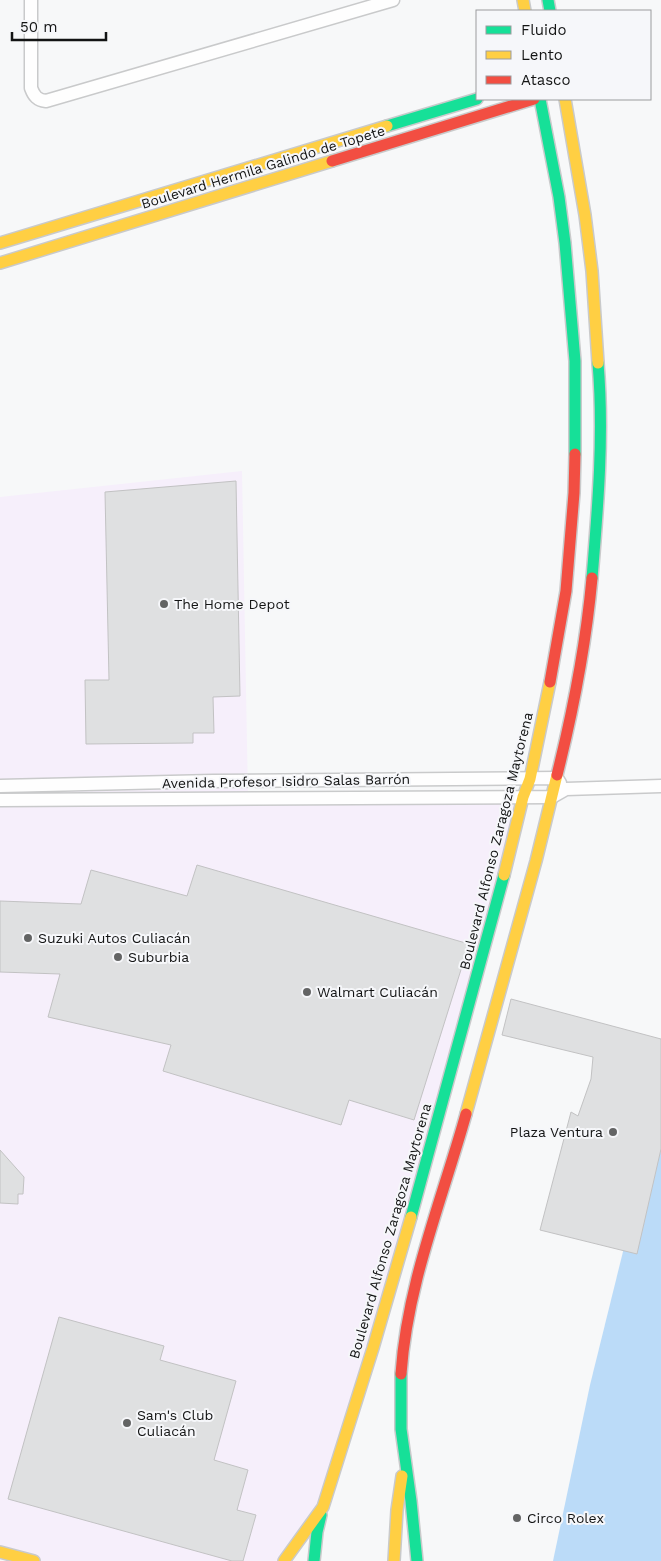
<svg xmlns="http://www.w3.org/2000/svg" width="661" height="1561" font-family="'Work Sans',sans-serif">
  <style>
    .commercial { fill: #f6effb }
    .water { fill: #bbdbf8 }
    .building { fill: #dfe0e1; stroke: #c2c2c3 }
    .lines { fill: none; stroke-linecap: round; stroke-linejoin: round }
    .street-casing { stroke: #c9cacb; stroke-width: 15 }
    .fast-casing { stroke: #c9cacb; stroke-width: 14 }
    .slow-casing { stroke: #c9cacb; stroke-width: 14 }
    .jam-casing { stroke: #c9cacb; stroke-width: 14 }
    .street { stroke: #fefefe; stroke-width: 12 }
    .fast { stroke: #16e098; stroke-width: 11 }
    .slow { stroke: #ffcf43; stroke-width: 11 }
    .jam { stroke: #f24e42; stroke-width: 11 }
    .poi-dot { fill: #636464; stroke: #f6f7fa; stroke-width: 2 }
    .labels { text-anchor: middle; stroke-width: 4; stroke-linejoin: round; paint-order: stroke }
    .street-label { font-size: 14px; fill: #131414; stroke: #f6f7fa }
    .poi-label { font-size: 14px; fill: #131414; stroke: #f6f7fa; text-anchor: start }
  </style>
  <rect width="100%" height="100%" fill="#f7f8f9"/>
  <!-- commercial -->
  <path class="commercial" d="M242 471 248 798 523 797 323 1507 280 1561H41L0 1550V497Z"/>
  <!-- water -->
  <path class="water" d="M661 1098V1561H553L590 1385Z"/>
  <!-- building -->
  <path class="building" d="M236 481 240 696 213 697 214 733H193V743L86 744 85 680H109L105 492Z
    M197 865 469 944 414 1120 349 1100 341 1125 163 1071 171 1045 48 1017 60 974 0 972V901L81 904 91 870 187 896Z
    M511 999 661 1039V1149L637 1254 540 1230 571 1112 578 1116 591 1079 593 1057 502 1035Z
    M0 1150 24 1177 23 1194H18V1204L0 1203Z
    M59 1317 164 1346 160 1360 236 1381 214 1460 248 1470 237 1510 256 1515 243 1561H232L8 1499Z"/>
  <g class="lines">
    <defs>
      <path id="street" d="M31 0V88C34 96 37 100 46 101L393 0
        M0 786 213 781 557 778 560 783
        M0 800 552 797 566 789 661 786"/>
      <path id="fast" d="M548 0 550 11
        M540 99 559 197 565 243 575 361V454
        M387 126 477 99
        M592 578C598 506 604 434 598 363
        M411 1217 504 875
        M401 1374V1429L411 1501 417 1561
        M314 1561 317 1532 321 1515"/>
      <path id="slow" d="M523 0 525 11
        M565 99 585 215 592 271 598 363
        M0 243 387 126
        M0 263 332 161
        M504 875 523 797 530 779 550 682
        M466 1114 536 861 557 775
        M0 1552 34 1561
        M284 1561 323 1507 373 1348 411 1217
        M394 1561 397 1510 402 1476"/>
      <path id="jam" d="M332 161 534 99
        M550 682 566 591 574 493 575 454
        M557 775C573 711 586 644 592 578
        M401 1374C407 1284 442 1200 466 1114"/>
    </defs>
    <!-- street casing -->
    <use href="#street" class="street-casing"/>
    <!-- fast casing -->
    <use href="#fast" class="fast-casing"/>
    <!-- slow casing -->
    <use href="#slow" class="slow-casing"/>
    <!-- jam casing -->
    <use href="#jam" class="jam-casing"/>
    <!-- street -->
    <use href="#street" class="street"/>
    <!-- fast -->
    <use href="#fast" class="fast"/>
    <!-- slow -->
    <use href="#slow" class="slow"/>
    <!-- jam -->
    <use href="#jam" class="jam"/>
  </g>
  <!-- markers -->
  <g class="poi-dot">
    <circle cx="164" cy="604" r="5"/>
    <circle cx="28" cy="938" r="5"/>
    <circle cx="118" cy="957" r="5"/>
    <circle cx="307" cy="992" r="5"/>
    <circle cx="613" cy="1132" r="5"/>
    <circle cx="127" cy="1423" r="5"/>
    <circle cx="517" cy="1518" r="5"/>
  </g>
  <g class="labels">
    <!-- street labels -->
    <g class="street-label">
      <text transform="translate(263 167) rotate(-17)" y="5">Boulevard Hermila Galindo de Topete</text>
      <text transform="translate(286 781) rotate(-1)" y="5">Avenida Profesor Isidro Salas Barrón</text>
      <text transform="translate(496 841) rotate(-76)" y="5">Boulevard Alfonso Zaragoza Maytorena</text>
      <text transform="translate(390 1231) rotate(-74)" y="5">Boulevard Alfonso Zaragoza Maytorena</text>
    </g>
    <!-- poi labels -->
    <g class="poi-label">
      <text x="174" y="609">The Home Depot</text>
      <text x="38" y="943">Suzuki Autos Culiacán</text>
      <text x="128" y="962">Suburbia</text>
      <text x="317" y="997">Walmart Culiacán</text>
      <text x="603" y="1137" text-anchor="end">Plaza Ventura</text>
      <text x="137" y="1420">Sam's Club<tspan x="137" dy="16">Culiacán</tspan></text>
      <text x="527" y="1523">Circo Rolex</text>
    </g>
  </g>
  <!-- legend -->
  <rect x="476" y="10" width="175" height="90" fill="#f6f7fa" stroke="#9b9c9e"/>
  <rect x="486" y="26" width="25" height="8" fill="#16e098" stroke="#9b9c9e"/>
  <text x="521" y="35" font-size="15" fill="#131414">Fluido</text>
  <rect x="486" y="51" width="25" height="8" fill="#ffcf43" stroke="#9b9c9e"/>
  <text x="521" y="60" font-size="15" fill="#131414">Lento</text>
  <rect x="486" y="76" width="25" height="8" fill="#f24e42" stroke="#9b9c9e"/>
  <text x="521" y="85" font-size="15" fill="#131414">Atasco</text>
  <!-- scale -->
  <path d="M12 32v8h94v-8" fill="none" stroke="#131414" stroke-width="2.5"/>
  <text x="20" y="32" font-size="15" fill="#131414" stroke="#f6f7fa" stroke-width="4" paint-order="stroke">50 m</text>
</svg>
